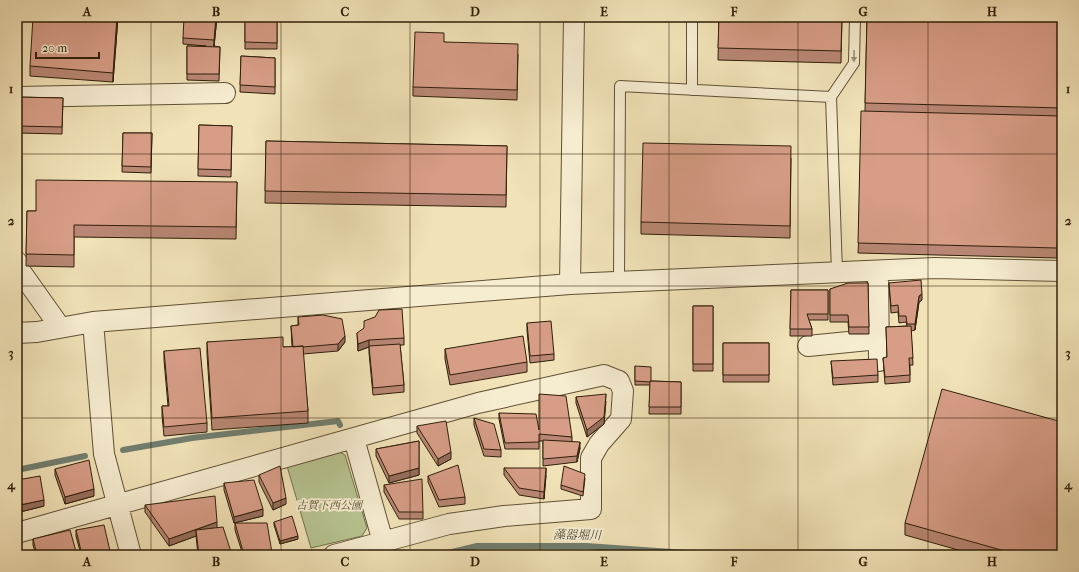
<svg xmlns="http://www.w3.org/2000/svg" width="1079" height="572" font-family="'IM FELL French Canon','Noto Serif JP',serif">
  <style>
    .green { fill: #b7c490; stroke: #73724d }
    .lines { fill: none; stroke-linecap: round; stroke-linejoin: round }
    .stream { stroke: #707e6f; stroke-width: 6 }
    .service-casing { stroke: #605035; stroke-width: 12 }
    .minor-casing { stroke: #605035; stroke-width: 22 }
    .service { stroke: #f6ecd0; stroke-width: 10 }
    .minor { stroke: #f6ecd0; stroke-width: 20 }
    .wall { fill: #b98774; stroke: #2f1f0a }
    .shaded-wall { fill: #966e5e; stroke: #2f1f0a }
    .building { fill: #d79d87; stroke: #2f1f0a }
    .oneway { fill: #9c9077 }
    .grid { fill: none; stroke: #2f1f0a; stroke-width: 1; stroke-opacity: 0.55 }
    .labels { text-anchor: middle; stroke-width: 4; stroke-linejoin: round; paint-order: stroke }
    .park-label { font-size: 11px; font-style: italic; fill: #585132; stroke: #f6ecd0 }
    .water-label { font-size: 12px; font-style: italic; fill: #4f4e3c; stroke: #f6ecd0 }
    .neatline { fill: none; stroke: #2f1f0a; stroke-width: 1.5 }
    .grid-label { font-size: 13px; text-anchor: middle; font-weight: bold; fill: #2f1f0a }
  </style>
  <rect width="100%" height="100%" fill="#f1e2b7"/>
  <filter id="stains"><feTurbulence type="fractalNoise" baseFrequency=".005" numOctaves="4"/><feColorMatrix values="0 0 0 0 .2 0 0 0 0 .09 0 0 0 0 .02 0 0 0 .5 -.17"/></filter>
  <radialGradient id="worn" r=".72"><stop offset=".6" stop-color="#630" stop-opacity="0"/><stop offset="1" stop-color="#630" stop-opacity=".3"/></radialGradient>
  <!-- green -->
  <path class="green" d="M338 451 345 455 367 528 362 536 311 548 287 466Z"/>
  <g class="lines">
    <!-- stream -->
    <path class="stream" d="M123 450 192 438 338 421 340 425
      M17 470 85 456
      M440 555 477 546H586L715 555"/>
    <defs>
      <path id="service" d="M692 90V17
        M831 97 854 63 855 17
        M619 282 620 86 831 97 837 272"/>
      <path id="minor" d="M17 97 225 93
        M17 262 21 272 60 327
        M878 271 879 361
        M570 284 574 17
        M93 322 104 454 131 555
        M17 333 37 332 93 322 570 284 935 268 1062 271
        M808 346 879 339
        M354 439 383 542
        M17 533 478 403 604 375 619 381 623 391 621 419 599 444 591 458V509L504 516 449 524 334 555"/>
    </defs>
    <!-- service casing -->
    <use href="#service" class="service-casing"/>
    <!-- minor casing -->
    <use href="#minor" class="minor-casing"/>
    <!-- service -->
    <use href="#service" class="service"/>
    <!-- minor -->
    <use href="#minor" class="minor"/>
  </g>
  <!-- wall -->
  <path class="wall" d="M118 17 113 82 30 76V66Z
    M217 17 214 46 220 47 219 81 187 80V46H206L183 44V38Z
    M245 17H277V49H245Z
    M719 17H842L841 63 718 60Z
    M867 17H1062V209H1058L1057 258 858 253 865 111Z
    M444 42 518 54 517 100 413 96V87Z
    M241 56 275 58V94L240 92Z
    M17 97 63 98 62 134 17 133Z
    M199 125 232 126 231 177 198 176Z
    M123 133H152L151 173 122 172Z
    M266 141 507 146 506 207 265 203Z
    M791 158 790 238 641 234V222Z
    M237 182 236 239 74 237V267L26 266 27 211H36Z
    M868 283 869 334H849L848 322H830V289Z
    M889 283 922 300 919 302 915 330 911 331 913 365H910V382L885 384 883 358 887 357 886 327 907 326 906 322 899 323 898 312 891 313Z
    M791 290H828V320H809L812 329V336H790Z
    M693 306H713V371H693Z
    M298 317 345 342 338 351 303 354 308 411V423L212 430 207 354V342L283 347H292L291 326 298 325Z
    M527 323 554 354V360L530 363 527 330Z
    M357 333 404 338V345H400L404 385V392L373 395 369 353V347L358 351Z
    M723 343H769V382H723Z
    M445 349 527 362V372L450 385 445 359Z
    M164 351 207 423V432L164 436 162 416V406H168L164 360Z
    M831 361 878 375V382L833 385Z
    M635 366 651 381 681 382V414H649L650 385H635Z
    M576 397 606 401 604 424 587 437 576 403Z
    M499 413 539 430 572 437V441L580 448 577 462 543 466V441H539V449H505L499 419Z
    M474 418 501 450V457L484 456 474 425Z
    M417 426 451 459 438 466 417 433Z
    M419 441V475L389 483 376 456V449Z
    M504 468 546 475 544 499 519 495 504 475Z
    M55 469 94 496 65 504 55 475Z
    M259 475 286 504 273 510 259 482Z
    M428 476 465 497V504L439 507 428 482Z
    M585 478 583 496 561 489V485Z
    M17 480 44 506 20 512 17 501Z
    M224 483 263 516 234 523 224 490Z
    M384 485 423 512V519H399L384 492Z
    M145 505 217 528 232 555H198L196 536 169 546 145 512Z
    M274 522 298 539 280 544 274 525Z
    M235 523 272 553V555H243L235 530Z
    M905 523 1062 555H976L905 535Z
    M76 530 110 555H81L76 536Z
    M33 539 77 555H36L33 545Z"/>
  <!-- shaded-wall -->
  <path class="shaded-wall" d="M117 17H118L113 82V73Z
    M216 17H217L214 47V40Z
    M922 294V300L919 302 915 330V324L919 296Z
    M345 336V342L338 351V344Z
    M369 340V347L358 351V344Z
    M606 394 604 424 587 437V430Z
    M580 442V448L577 462V456Z
    M451 452V459L438 466V459Z
    M419 468V475L389 483V476Z
    M546 468V475L544 499V492Z
    M94 489V496L65 504V497Z
    M286 498V504L273 510V503Z
    M44 500V506L20 512V505Z
    M263 509V516L234 523V517Z
    M217 522V529L196 530V536L169 546V539Z
    M298 536V539L280 544V541Z
    M110 551V555H93Z"/>
  <!-- building -->
  <path class="building" d="M17 17H18L17 35Z
    M33 17H117L113 73 30 66Z
    M184 17H216L214 40 183 38Z
    M245 17H277V43L245 42Z
    M719 17H842L841 51 718 48Z
    M867 17H1062V108L865 103Z
    M415 32 444 33V42L518 44 517 90 413 87Z
    M187 46 220 47 219 74H187Z
    M241 56 275 58V87L240 85Z
    M17 97 63 98 62 127 17 126Z
    M861 111 1062 116V200H1058L1057 248 858 243Z
    M199 125 232 126 231 170 198 169Z
    M123 133H152L151 167 122 166Z
    M266 141 507 146 506 195 265 191Z
    M643 143 791 146 790 226 641 222Z
    M36 180 237 182 236 227 74 225V255L26 254 27 211H36Z
    M921 280 922 294 919 296 915 324H907L906 316H899L898 305 891 306 889 283Z
    M848 283H868L869 327H849L848 315H830V289Z
    M791 290H828V314H807L812 329H790Z
    M693 306H713V364H693Z
    M402 309 404 338 369 340 358 344 357 333 364 328V321L375 317 379 310Z
    M323 315 342 319 345 336 338 344 303 347V346L293 347 291 326 299 325 298 317Z
    M551 321 554 354 530 356 527 323Z
    M911 326 913 358H909L910 375 885 377 883 358 887 357 886 327Z
    M523 336 527 362 450 375 445 349Z
    M283 337V347L303 346 308 411 212 418 207 342Z
    M723 343H769V375H723Z
    M400 344 404 385 373 388 369 346Z
    M200 348 207 423 164 427 162 406H169L164 351Z
    M877 359 878 375 833 378 831 361Z
    M635 366 651 367V381L650 382 635 381Z
    M650 381 681 382V407H649Z
    M942 389 1062 422V555H1019L905 523Z
    M539 394 566 396 572 437 539 434V442L505 443 499 413 536 414 539 430Z
    M606 394 604 417 587 430 576 397Z
    M474 418 494 424 501 450 484 449Z
    M446 421 451 452 438 459 417 426Z
    M543 440 580 442 577 456 543 459Z
    M419 441V468L389 476 376 449Z
    M89 460 94 489 65 497 55 469Z
    M458 465 465 497 439 500 428 476Z
    M280 466 286 498 273 503 259 475Z
    M564 466 585 474 583 492 561 485Z
    M504 468H546L544 492 519 488Z
    M40 476 44 500 20 505 17 495V480Z
    M422 479 423 512H399L384 485Z
    M254 480 263 509 234 517 224 483Z
    M215 496 217 522 169 539 145 505Z
    M292 516 298 536 280 541 274 522Z
    M235 523H267L272 553 257 555H244Z
    M104 525 110 551 93 555H82L76 530Z
    M223 527 232 555H199L196 530Z
    M70 530 77 555H37L33 539Z
    M187 551 189 555H168Z"/>
  <!-- one-way arrows -->
  <defs><path id="oneway-solid" d="M-6-.8H1V-3.2L6.5 0L1 3.2V.8H-6Z"/></defs>
  <use class="oneway" href="#oneway-solid" transform="translate(854 56) rotate(91)"/>
  <!-- grid -->
  <path class="grid" d="M151 17V555M281 17V555M410 17V555M540 17V555M669 17V555M798 17V555M928 17V555M17 154H1062M17 286H1062M17 418H1062"/>
  <g class="labels">
    <!-- park labels -->
    <g class="park-label">
      <text x="329" y="509">古賀下西公園</text>
    </g>
    <!-- water labels -->
    <g class="water-label">
      <text transform="translate(577 535) rotate(1)" y="4">藻器堀川</text>
    </g>
  </g>
  <!-- margin -->
  <rect width="1079" height="572" fill="none" stroke="#f1e2b7" stroke-width="44"/>
  <!-- scale -->
  <path d="M36 52v6h63v-6" fill="none" stroke="#2f1f0a" stroke-width="2"/>
  <text x="42" y="52" font-size="12" fill="#2f1f0a" stroke="#f6ecd0" stroke-width="3" paint-order="stroke">20 m</text>
  <rect x="22" y="22" width="1035" height="528" class="neatline"/>
  <g class="grid-label">
    <text x="87" y="16">A</text>
    <text x="216" y="16">B</text>
    <text x="345" y="16">C</text>
    <text x="475" y="16">D</text>
    <text x="604" y="16">E</text>
    <text x="734" y="16">F</text>
    <text x="863" y="16">G</text>
    <text x="992" y="16">H</text>
    <text x="11" y="93">1</text>
    <text x="1068" y="93">1</text>
    <text x="11" y="225">2</text>
    <text x="1068" y="225">2</text>
    <text x="11" y="357">3</text>
    <text x="1068" y="357">3</text>
    <text x="11" y="489">4</text>
    <text x="1068" y="489">4</text>
    <text x="87" y="566">A</text>
    <text x="216" y="566">B</text>
    <text x="345" y="566">C</text>
    <text x="475" y="566">D</text>
    <text x="604" y="566">E</text>
    <text x="734" y="566">F</text>
    <text x="863" y="566">G</text>
    <text x="992" y="566">H</text>
  </g>
  <rect width="100%" height="100%" filter="url(#stains)"/>
  <rect width="100%" height="100%" fill="url(#worn)"/>
</svg>
